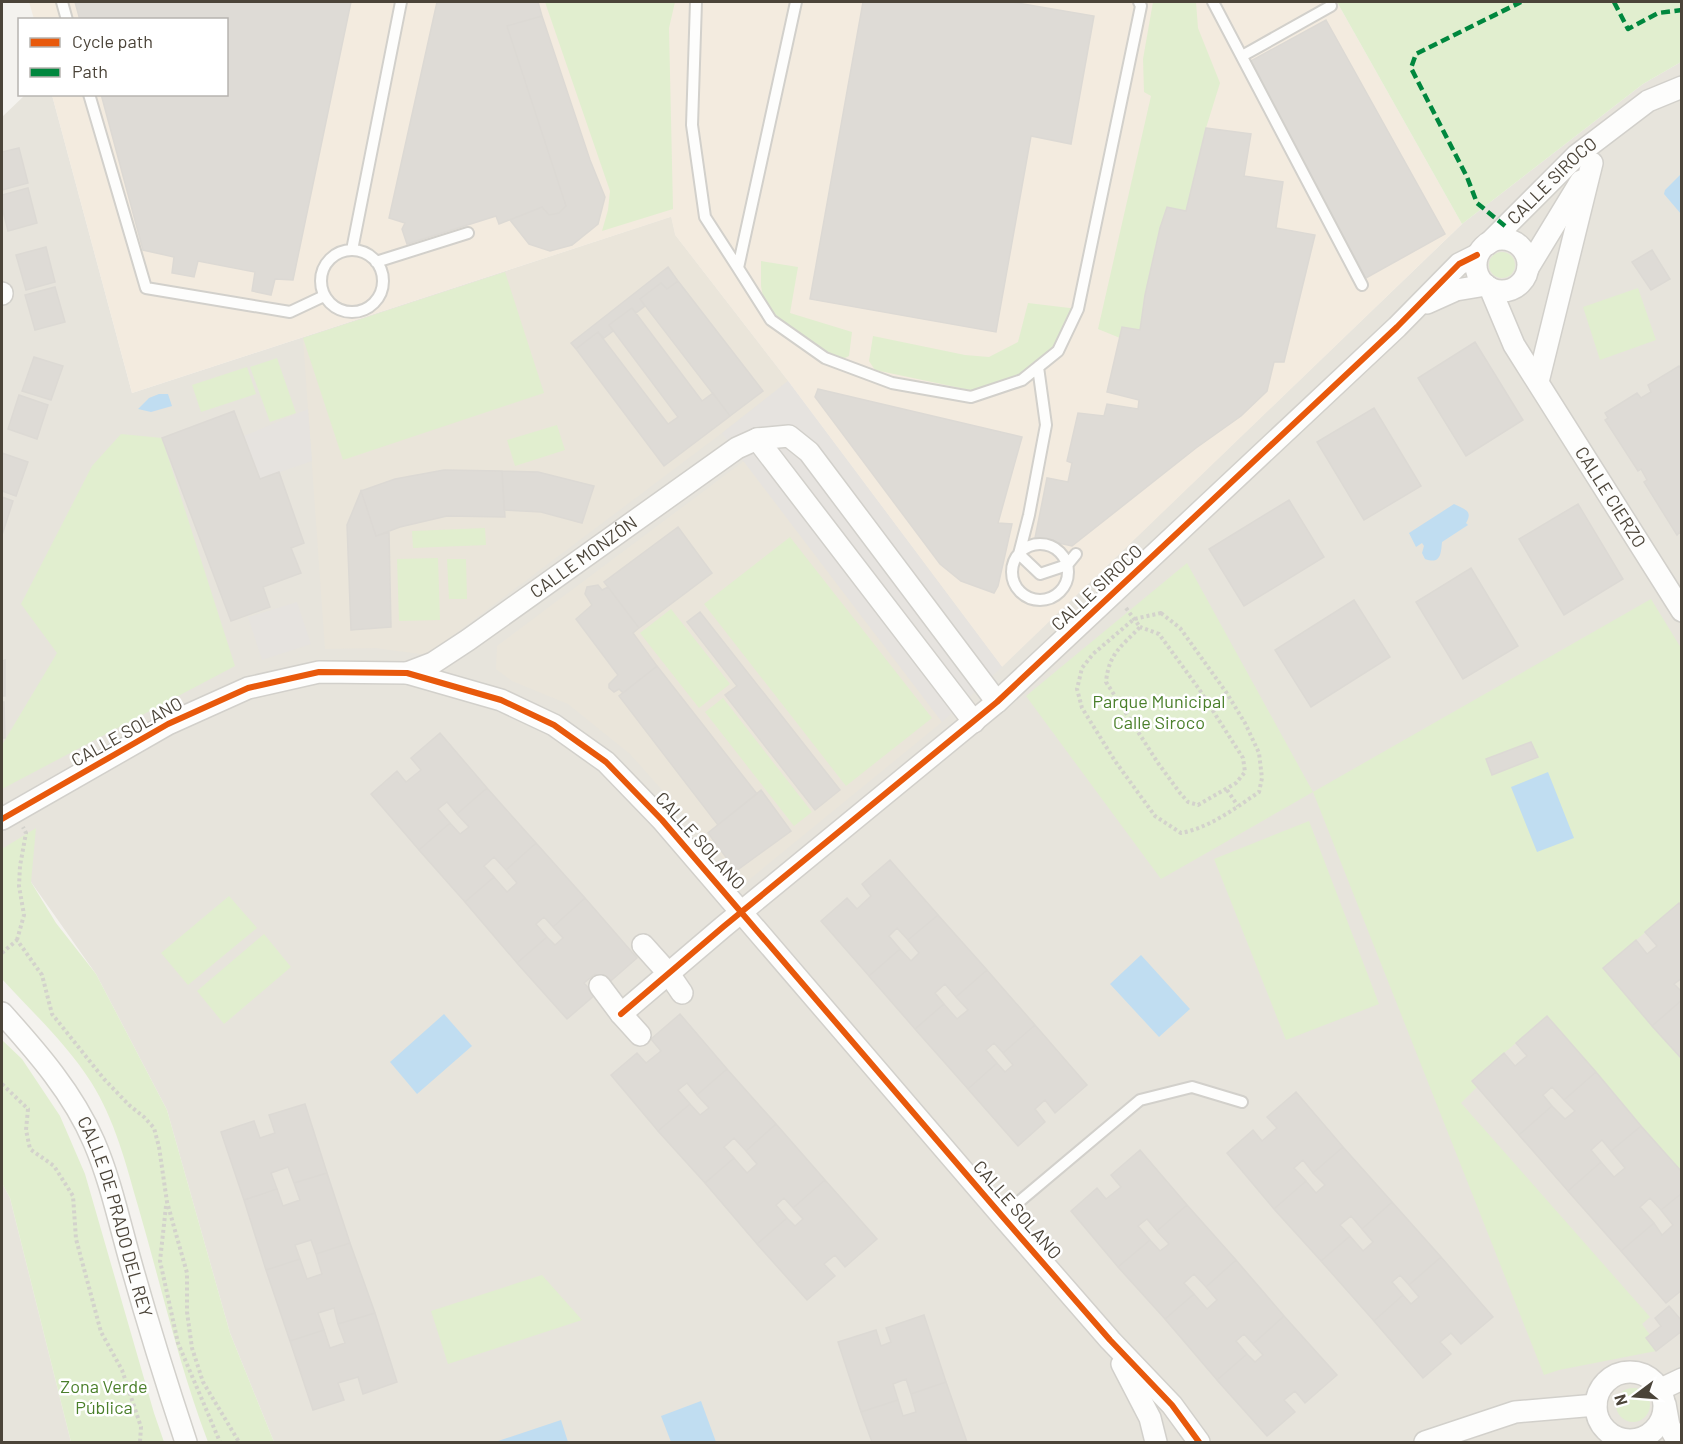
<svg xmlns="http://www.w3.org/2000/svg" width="1683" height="1444" font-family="Barlow,sans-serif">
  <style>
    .residential { fill: #e7e4dc }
    .commercial { fill: #f3ebdf }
    .education { fill: #eae5da }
    .green { fill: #e1eecf; fill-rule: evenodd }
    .parking { fill: #e6e3df }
    .water { fill: #c0ddf1 }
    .building { fill: #dedbd6; stroke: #dcd9d4; stroke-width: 1.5 }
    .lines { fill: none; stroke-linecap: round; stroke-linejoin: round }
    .lane-casing { stroke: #d2d0cb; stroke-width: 14 }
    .street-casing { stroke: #d2d0cb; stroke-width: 24 }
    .path { stroke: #d3d2cc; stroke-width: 4; stroke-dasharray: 3 3; stroke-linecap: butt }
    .lane { stroke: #fdfdfc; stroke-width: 10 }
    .street { stroke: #fdfdfc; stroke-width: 21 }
    .quiet { stroke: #00873e; stroke-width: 4.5; stroke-dasharray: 9 4.5; stroke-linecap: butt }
    .cycleway-casing { stroke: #fff; stroke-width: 10 }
    .cycleway { stroke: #e8590c; stroke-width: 6 }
    .labels { text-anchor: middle; stroke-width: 5; stroke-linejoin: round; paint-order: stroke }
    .street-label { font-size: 18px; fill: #4b4439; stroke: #fff }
    .park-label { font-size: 18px; fill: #4a7f2a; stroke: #fff }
  </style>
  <rect width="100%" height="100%" fill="#f4f2ee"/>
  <!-- residential -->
  <path class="residential" d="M1681 62V1442H274L230 1333 167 1110 96 974 31 882 2 870V117L25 95H52L132 393 671 217 675 235 788 381 1002 666 1462 224 1643 84Z
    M2 1183 10 1198 71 1442H2Z"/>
  <!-- commercial -->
  <path class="commercial" d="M29 2H1337L1462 224 1002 667 788 381 675 235 671 217 132 393 52 95 226 94V20L34 19Z"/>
  <!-- education -->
  <path class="education" d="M671 217 675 235 788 381 722 433 427 655 376 648 325 649 303 338Z
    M744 461 942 722 745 883 630 754 568 704 512 681 496 669 497 646Z"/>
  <!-- green -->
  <path class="green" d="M545 2H675L669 28 673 209 602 231 608 210 610 191Z
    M1153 2H1196L1198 28 1220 83 1206 128 1186 211 1167 207C1154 247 1146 288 1140 330L1122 327 1120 338 1098 329 1151 96 1144 92 1143 59Z
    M1337 2H1681V62L1643 84 1462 224Z
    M1489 265a13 13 0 1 1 26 0a13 13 0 1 1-26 0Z
    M761 261 798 267 790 313 852 332 849 356 836 362 766 313 761 286Z
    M505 272 544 393 343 460 303 338Z
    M1638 288 1656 340 1600 360 1583 307Z
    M1028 303 1078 309 1058 351 1022 380 984 393 875 370 869 361 873 336 965 355 989 357 1018 342Z
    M277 358 296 413 270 422 250 367Z
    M247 367 256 394 201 412 192 385Z
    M557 425 565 450 515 466 507 440Z
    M121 434 162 438 235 666 2 789V745L57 653 21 604 92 466Z
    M485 528 486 545 413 548 412 531Z
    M790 537 932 718 846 786 704 604Z
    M438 558 440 620 399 621 397 559Z
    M447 559H466L467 599H449Z
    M1187 563 1313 792 1651 599 1681 648V907L1678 904 1604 968 1681 1059V1172L1596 1072 1516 1043 1472 1080 1477 1087 1461 1103 1650 1317 1642 1324 1650 1335 1647 1339 1656 1351 1559 1370 1544 1375 1313 792 1161 879 1026 696ZM1531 742 1537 756 1487 759Z
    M671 609 730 684 699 708 640 633Z
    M723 698 812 812 794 826 705 712Z
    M1309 821 1379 1004 1286 1040 1214 859Z
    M36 828 31 882 56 923 96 974 167 1110 230 1333 274 1442H208C179 1366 161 1285 138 1206 126 1164 115 1120 91 1082 67 1044 32 1012 2 979V849Z
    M229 896 257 928 188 985 161 953Z
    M264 934 291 967 224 1024 197 991Z
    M2 1040 22 1059 60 1116 85 1174 154 1413 164 1442H71L10 1198 2 1183Z
    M542 1275 582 1320 448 1364 431 1311Z
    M1616 1405a17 17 0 1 1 34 0a17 17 0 1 1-34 0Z"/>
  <!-- parking -->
  <path class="parking" d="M788 381 1002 667 942 722 722 433Z
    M308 409 312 461 260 479 244 436Z
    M297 602 311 644 262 660 248 617Z"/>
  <!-- water -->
  <path class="water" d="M1681 174V214L1664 194 1665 190Z
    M159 394H168L172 406 151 412 138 409 149 398Z
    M1454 504C1463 509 1474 510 1466 523L1468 525 1442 542C1441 553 1441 565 1425 559L1422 553 1424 546 1422 543 1416 547 1409 533Z
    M1548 772 1574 838 1537 852 1511 787Z
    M1141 955 1190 1009 1159 1037 1110 984Z
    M444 1014 472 1046 417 1094 390 1062Z
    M701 1401 716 1442H671L661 1416Z
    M561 1420 568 1442H495Z"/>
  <!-- building -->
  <path class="building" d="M75 2H351L293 280 275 279 271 295 252 291 255 272 198 261 194 277 172 273 174 257 143 250 101 94H226V20H80Z
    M437 2H538L542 16 507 26 566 206 559 213 549 215 542 207 499 224 496 216 407 244 402 229 405 223 389 218Z
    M863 2H1012L1094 16 1071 144 1031 136 996 332 810 299Z
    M542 16 590 160 605 197 598 224 572 245 550 251 529 244 510 220 542 207 549 215 559 213 566 206 507 26Z
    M1326 20 1445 234 1366 278 1247 63Z
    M1206 128 1251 134 1244 176 1283 182 1276 228 1315 235 1284 362H1274L1267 391 1241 416 1196 448 1072 546 1035 538 1047 478 1068 482 1072 463 1067 461 1078 413 1104 416 1107 404 1138 409 1139 400 1107 392 1122 327 1140 330 1145 295 1160 228 1167 207 1186 211Z
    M19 148 28 183 2 190V152Z
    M28 188 37 223 8 231 2 207V195Z
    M46 247 55 282 26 290 16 255Z
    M1652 250 1670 279 1651 290 1632 262Z
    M668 267 678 281 667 289 661 283 640 299 645 306 636 313 632 308 609 325 613 331 604 338 598 332 576 349 571 343Z
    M678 281 763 391 730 416 640 299 661 283 667 289Z
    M55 287 65 322 35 330 25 295Z
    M632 308 702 401 713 393 730 416 664 466 576 349 598 332 668 424 678 417 609 325Z
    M1475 342 1523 420 1466 456 1418 378Z
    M34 357 63 366 51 400 22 391Z
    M1679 366 1682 370V535L1680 532 1677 535 1644 482 1647 480 1641 469 1638 471 1605 420 1608 418 1605 413 1637 393 1641 398 1651 392 1648 385Z
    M818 389 1022 437 998 523 1012 524 998 586 994 593 961 581 940 564 815 397Z
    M19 395 48 405 37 439 8 429Z
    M1374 408 1421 486 1364 520 1317 442Z
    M234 411 260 479 279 472 304 543 291 548 301 573 263 587 270 607 231 621 162 438Z
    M2 453 28 462 16 496 2 491Z
    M444 470 502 471 505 517 447 516 400 527 376 536 361 491 395 479Z
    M502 471 538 472 594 486 582 523 541 512 504 510Z
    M361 491 376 536 389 532 391 627 351 630 347 525Z
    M2 497 13 501 2 535Z
    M1289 500 1324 557 1244 606 1209 549Z
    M1578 504 1623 579 1564 615 1519 539Z
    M678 527 712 573 639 628 604 582Z
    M1471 568 1518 646 1463 679 1416 602Z
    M598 585 602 590 608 587 639 628 633 633 657 666 623 693 619 689 614 692 609 688V684L618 675 576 619 592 605 585 594 587 587Z
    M1354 600 1390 657 1311 707 1275 650Z
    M700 612 840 790 815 810 725 695 737 686 687 622Z
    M5 660V696H2V661Z
    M657 666 757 794 718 825 619 696Z
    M2 702H4L5 738H2Z
    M440 733 487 788 457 814 447 802 438 809 450 823 419 850 371 794 397 771 406 782 421 770 411 758Z
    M1531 742 1538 757 1492 775 1486 759Z
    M487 788 536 843 506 870 494 857 484 866 494 877 465 902 419 850 450 823 460 834 469 827 457 814Z
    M761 790 791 831 736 871 708 833Z
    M536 843 585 898 553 927 544 917 536 924 547 937 517 963 465 902 494 877 507 892 517 883 506 870Z
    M890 860 938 915 908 940 897 928 889 936 900 949 869 976 821 921 847 898 857 909 871 896 862 884Z
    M585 898 637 958 605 986 595 974 584 983 595 995 567 1019 517 963 547 937 555 945 563 938 553 927Z
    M1679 903 1682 907V978L1674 984 1682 992V1000L1652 1026 1603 968 1636 940 1647 954 1657 946 1645 932Z
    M938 915 987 970 956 997 945 984 935 993 944 1004 915 1029 869 976 900 949 911 961 919 953 908 940Z
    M987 970 1035 1025 1003 1053 994 1043 986 1050 997 1063 968 1089 915 1029 944 1004 957 1019 968 1010 956 997Z
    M1682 1000V1059L1652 1026Z
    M680 1014 727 1069 697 1095 687 1083 678 1090 690 1104 658 1131 611 1075 637 1053 646 1063 661 1051 651 1039Z
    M1547 1016 1596 1072 1564 1100 1552 1087 1543 1095 1552 1106 1519 1135 1472 1081 1504 1053 1515 1066 1527 1056 1516 1043Z
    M1035 1025 1087 1085 1055 1113 1045 1100 1035 1109 1045 1122 1018 1146 968 1089 997 1063 1005 1072 1013 1065 1003 1053Z
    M727 1069 776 1124 746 1151 734 1138 724 1147 734 1158 705 1183 658 1131 690 1104 700 1115 709 1108 697 1095Z
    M1596 1072 1641 1126 1611 1151 1602 1140 1591 1150 1601 1162 1568 1191 1519 1135 1552 1106 1565 1119 1575 1111 1564 1100Z
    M1296 1092 1343 1147 1313 1173 1303 1160 1294 1168 1306 1181 1274 1209 1227 1153 1253 1130 1262 1141 1277 1128 1267 1117Z
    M305 1104 327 1173 294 1183 288 1167 271 1173 277 1189 244 1200 221 1132 254 1121 260 1138 275 1133 269 1115Z
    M776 1124 825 1180 793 1208 784 1198 776 1205 787 1218 757 1244 705 1183 734 1158 747 1173 757 1164 746 1151Z
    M1641 1126 1682 1172V1193L1661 1210 1650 1198 1640 1207 1654 1223 1621 1251 1568 1191 1601 1162 1614 1177 1625 1168 1611 1151Z
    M1343 1147 1392 1202 1362 1229 1351 1216 1340 1225 1350 1236 1321 1261 1274 1209 1306 1181 1316 1193 1325 1185 1313 1173Z
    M1140 1150 1187 1205 1157 1231 1147 1219 1138 1226 1150 1240 1118 1267 1071 1211 1097 1188 1106 1199 1121 1187 1111 1175Z
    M327 1173 350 1243 316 1254 311 1240 295 1245 300 1259 266 1270 244 1200 277 1189 283 1206 300 1200 294 1183Z
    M825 1180 877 1239 845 1267 835 1255 824 1264 835 1276 807 1300 757 1244 787 1218 795 1226 803 1219 793 1208Z
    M1682 1193V1290L1666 1303 1621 1251 1654 1223 1662 1235 1673 1225 1661 1210Z
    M1392 1202 1441 1257 1409 1285 1400 1275 1392 1282 1403 1295 1374 1321 1321 1261 1350 1236 1363 1251 1373 1242 1362 1229Z
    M1187 1205 1236 1260 1206 1287 1194 1274 1184 1283 1194 1294 1165 1319 1118 1267 1150 1240 1160 1251 1169 1244 1157 1231Z
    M350 1243 375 1313 338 1324 334 1308 318 1313 324 1330 290 1341 266 1270 300 1259 307 1279 322 1274 316 1254Z
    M1441 1257 1493 1317 1461 1344 1451 1333 1440 1342 1451 1354 1423 1378 1374 1321 1403 1295 1411 1304 1419 1297 1409 1285Z
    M1236 1260 1284 1316 1253 1344 1244 1334 1236 1341 1247 1354 1217 1380 1165 1319 1194 1294 1207 1309 1217 1300 1206 1287Z
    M1669 1306 1682 1321V1331L1656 1351 1646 1338 1661 1326 1655 1318Z
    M375 1313 397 1382 363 1394 358 1377 338 1383 344 1400 313 1410 290 1341 324 1330 330 1348 345 1343 338 1324Z
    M924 1315 946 1382 911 1394 906 1379 893 1384 898 1400 861 1412 838 1342 876 1330 881 1346 891 1342 886 1328Z
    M1284 1316 1337 1375 1305 1403 1295 1391 1284 1400 1295 1412 1267 1436 1217 1380 1247 1354 1255 1362 1263 1355 1253 1344Z
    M946 1382 967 1442H872L861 1412 898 1400 903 1416 916 1412 911 1394Z"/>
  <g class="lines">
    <defs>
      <path id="lane" d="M62 2 67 20
        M696 2 692 125 705 217 738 268
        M796 2 738 268 771 320 825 358 892 383 971 397 1022 380 1058 351 1078 309 1141 6 1139 2
        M1213 2 1362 285
        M1242 56 1331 6
        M89 94 146 288 290 312 324 296
        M321 281a31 31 0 1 1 62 0a31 31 0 1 1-62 0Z
        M352 250 401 2
        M376 262 468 233
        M1038 367 1046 425 1029 515 1019 554 1040 574 1067 565 1076 554
        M1012 572a28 28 0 1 1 56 0a28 28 0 1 1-56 0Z
        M1002 1216 1140 1100 1192 1087 1242 1102"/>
      <g id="street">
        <circle cx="1502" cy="265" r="26"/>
        <path id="s1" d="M1488 244 1577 155 1648 101 1682 87"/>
        <path d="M1528 268 1581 181"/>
        <path id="s2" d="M1490 288 1514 345 1682 611"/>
        <path d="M2 293V294"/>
        <path d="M1427 303 1456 290 1486 285"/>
        <path d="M1538 382 1592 163"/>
        <path d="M757 439 974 722"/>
        <path id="s3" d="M407 673 433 663 468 640 737 448 757 439 789 436 809 452 997 702"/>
        <path d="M2 819 168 724 248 688 319 672 407 673 501 700 554 725 606 762 662 820 1002 1216 1110 1340 1172 1405 1199 1442"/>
        <path d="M643 945 669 974 682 993"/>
        <path d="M600 986 621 1014 640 1035"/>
        <path id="s4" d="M2 1013C37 1052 73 1093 94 1142 110 1179 119 1221 130 1260 147 1321 166 1382 186 1442"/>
        <path d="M621 1014 723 927 997 702 1397 327 1459 264 1477 255"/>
        <path d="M1122 1364 1150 1418 1156 1442"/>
        <circle cx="1630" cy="1406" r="34"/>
        <path d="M1661 1389 1682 1379"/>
        <path d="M1665 1404 1669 1426 1678 1442"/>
        <path d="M1425 1442 1515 1412 1596 1405"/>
      </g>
    </defs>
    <!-- lane casing -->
    <use href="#lane" class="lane-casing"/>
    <!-- street casing -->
    <use href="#street" class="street-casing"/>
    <!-- path -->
    <path class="path" d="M1126 608 1140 627C1121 647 1109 653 1106 682L1158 763 1180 793 1188 802 1198 805 1236 783 1245 772 1243 758 1199 689 1159 634 1140 627
      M1161 613 1180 628 1226 692 1245 723 1259 753 1262 778 1259 792C1234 809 1211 827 1181 833L1155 816 1115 761 1082 708 1077 689 1082 668 1093 654 1134 619Z
      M1227 790 1238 806
      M17 940 24 915 19 886 20 866 26 833 23 827
      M2 953 17 940 42 975 52 1014 104 1079 129 1105 144 1117 154 1128 159 1147 167 1202 187 1273V1312L192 1348 203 1382 239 1442
      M2 1084 28 1109 26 1130 30 1149 54 1166 73 1196 76 1239 101 1332 122 1370 141 1427 140 1442
      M166 1206 160 1261 178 1343 220 1442"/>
    <!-- lane -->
    <use href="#lane" class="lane"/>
    <!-- street -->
    <use href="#street" class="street"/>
    <!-- quiet -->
    <path class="quiet" d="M1614 2 1628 29 1658 13 1682 10
      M1505 226 1477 203 1467 177 1411 68 1416 54 1521 2"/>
    <defs>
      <path id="cycleway" d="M2 819 168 724 248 688 319 672 407 673 501 700 554 725 606 762 662 820 1002 1216 1110 1340 1172 1405 1199 1442
        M621 1014 723 927 997 702 1397 327 1459 264 1477 255"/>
    </defs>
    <!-- cycleway casing -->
    <use href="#cycleway" class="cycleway-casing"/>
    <!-- cycleway -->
    <use href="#cycleway" class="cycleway"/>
  </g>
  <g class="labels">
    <!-- street labels -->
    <g class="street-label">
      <text dy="6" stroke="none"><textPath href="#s1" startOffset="90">CALLE SIROCO</textPath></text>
      <text dy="6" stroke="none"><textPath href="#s2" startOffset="242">CALLE CIERZO</textPath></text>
      <text dy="6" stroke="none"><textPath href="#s3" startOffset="212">CALLE MONZÓN</textPath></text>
      <text transform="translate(1097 588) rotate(-43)" y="6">CALLE SIROCO</text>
      <text transform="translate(127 732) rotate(-29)" y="6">CALLE SOLANO</text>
      <text transform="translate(700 841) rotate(48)" y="6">CALLE SOLANO</text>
      <text transform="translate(1017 1210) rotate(49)" y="6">CALLE SOLANO</text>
      <text dy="6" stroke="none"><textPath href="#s4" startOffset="237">CALLE DE PRADO DEL REY</textPath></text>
    </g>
    <!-- park labels -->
    <g class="park-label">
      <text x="1159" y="708">Parque Municipal<tspan x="1159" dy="21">Calle Siroco</tspan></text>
      <text x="104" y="1393">Zona Verde<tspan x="104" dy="21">Pública</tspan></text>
    </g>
  </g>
  <!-- border -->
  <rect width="1683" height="1444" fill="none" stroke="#4b4439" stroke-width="6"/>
  <!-- legend -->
  <rect x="18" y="18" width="210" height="78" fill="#ffffff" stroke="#b7b4b0" stroke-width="1.5"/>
  <rect x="30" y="38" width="30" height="9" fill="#e8590c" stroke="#b7b4b0" stroke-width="1.5"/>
  <text x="72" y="48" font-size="18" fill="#4b4439">Cycle path</text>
  <rect x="30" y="68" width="30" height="9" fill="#00873e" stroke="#b7b4b0" stroke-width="1.5"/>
  <text x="72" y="78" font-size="18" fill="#4b4439">Path</text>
  <!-- north arrow -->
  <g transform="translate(1635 1396) rotate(254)" stroke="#ffffff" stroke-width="4.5" paint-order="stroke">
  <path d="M0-4.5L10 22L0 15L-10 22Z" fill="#4b4439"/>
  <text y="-9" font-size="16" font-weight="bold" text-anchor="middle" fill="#4b4439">N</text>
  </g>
</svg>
